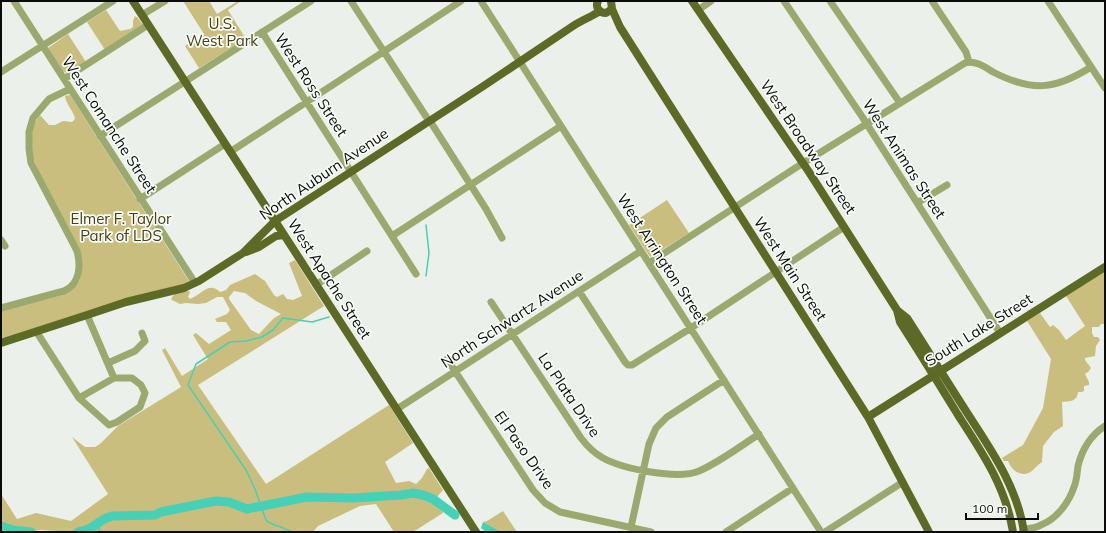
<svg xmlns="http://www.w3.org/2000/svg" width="1106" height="533" font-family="Mulish,sans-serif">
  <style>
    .green { fill: #cabe7e; fill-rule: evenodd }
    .water { fill: #46d0b6 }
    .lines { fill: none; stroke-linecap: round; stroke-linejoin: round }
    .stream { stroke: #46d0b6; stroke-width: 1.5 }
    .river { stroke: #46d0b6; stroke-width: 9 }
    .minor { stroke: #9ca96e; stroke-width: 7 }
    .major { stroke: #5d6a26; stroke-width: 8 }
    .labels { text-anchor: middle; stroke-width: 3.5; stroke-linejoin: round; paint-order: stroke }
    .park-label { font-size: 15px; fill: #484016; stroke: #f9fdf7 }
    .street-label { font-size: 15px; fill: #0b0c0a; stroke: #f9fdf7 }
  </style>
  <rect width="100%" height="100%" fill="#ebf0ea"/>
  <!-- green -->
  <path class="green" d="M183 1H209L217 14 238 1H241L228 10 246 39 199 68 185 46 204 34Z
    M106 10 120 31 130 29 133 27V21L135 16 138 18 143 25 105 50 87 22Z
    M68 34 86 62 67 73 62 71 48 48Z
    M70 95 189 281 186 284 1 341V311L63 295 72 290 80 280 81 261 35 163C30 148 29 128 40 115L49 125H55L63 121 72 122 75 119C74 111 66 105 65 96Z
    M667 200 689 233 650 257 629 225Z
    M295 260 324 306 198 385 266 484 389 405 413 443 385 462 396 483 409 481 416 484 422 478 427 469 429 468 443 490 437 497 438 500 426 493 415 490 403 494 353 497 304 496 284 501 270 502 251 508 245 507 224 498 189 506 170 507 152 514 112 515 98 519 81 529 70 532 41 530 32 531 14 529 1 524V494L17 519 36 513 71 521 108 494 72 437 85 447H95L100 444 118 426 181 387 162 350 165 348 182 376 208 359 193 335 196 333 209 344 231 330 226 322H217L215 319 227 314 230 310 223 297H217L206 303 198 304 186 303 180 304 172 300 171 299 175 293 187 290 190 292 188 297 190 299C202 294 209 281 220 292L226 290 230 285 255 274 265 281 274 295 277 297 283 294 287 299 293 300 302 296 289 263ZM234 291 245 293 256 301 281 314 274 318 259 334 251 330 229 299V297Z
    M1105 271V324H1101L1099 327H1092V333L1094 337H1098L1100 340 1096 346 1095 356 1085 358V360L1091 368 1088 372 1085 374 1089 382V385L1084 386V391L1082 392H1078C1077 402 1070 401 1062 402L1063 426 1054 432 1043 446 1042 462C1037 465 1034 470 1029 473 1019 477 1011 469 1008 461H1004L1002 458 1023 445 1043 408 1051 359 1027 321 1040 313 1050 327 1053 325 1059 330 1066 340 1085 326 1066 296Z
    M416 495 441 508 443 513 413 532H394L376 504 360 506 318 526 313 532H83L107 519 121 517 154 516 163 513 197 507 216 502 230 504 244 511 250 513 307 497 354 499 378 497 398 498Z
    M503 511 517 532H499L483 522 487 521Z"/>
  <!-- water -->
  <path class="water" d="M483 522 499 531V532H486L481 528Z"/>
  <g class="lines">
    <!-- stream -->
    <path class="stream" d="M426 225 429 253 426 276
      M99 532V529L100 521
      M292 532C284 527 270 525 266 520L255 489 246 470 188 385 196 364 230 342 246 341 262 337 273 330 283 318 312 322 329 317"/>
    <!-- river -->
    <path class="river" d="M1 526 13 530 31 532
      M78 532 89 529 104 519 112 516 155 515 161 512 216 501 229 502 247 509 307 497 354 498 401 495 413 493 423 495 433 499 455 515"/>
    <!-- minor -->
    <path class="minor" d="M14 1 195 283
      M351 1 429 121
      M481 1 821 532
      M784 1 863 118 1000 333
      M830 1 900 103
      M932 1 966 52 969 62
      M1048 1 1105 88
      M698 10 711 1
      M142 15 165 1
      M262 32 416 274
      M1 72 113 1
      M64 79 148 25
      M430 121 486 209 502 238
      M100 136 311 1
      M230 152 461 1
      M140 199 225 144
      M917 203 947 185
      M392 236 561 126
      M1 240 5 246
      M649 263 800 165 965 63C975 60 985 67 993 72 1032 92 1055 90 1091 67
      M316 285 367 251
      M579 291 625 362 628 365H632L691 328 844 227
      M491 302 581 438C587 446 594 453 603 458 623 469 678 480 699 471 718 463 741 446 759 434
      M1 308 64 291C80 284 81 266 77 251L31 163 29 149V132L33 118 49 99 70 89
      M87 315 114 378
      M36 331 79 398 109 425 117 422 140 407 145 393 141 385 132 378H114L79 398
      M447 359 533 490 545 503 560 512 651 532
      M108 363 135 351 145 341 142 333
      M397 409 641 251
      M631 527 649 444 656 428 667 417 724 380
      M1023 530C1029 528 1036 528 1041 525 1057 519 1069 502 1074 487 1077 480 1077 473 1078 466 1082 450 1091 435 1105 426
      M726 532 793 488
      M825 532 903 482"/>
    <!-- major -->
    <path class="major" d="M133 1 476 532
      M598 1C595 7 599 13 606 13L612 9 611 1
      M692 1 809 172 897 310 907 318C926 348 945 378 964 408 989 447 1017 485 1024 532
      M612 9 620 27 868 417 929 532
      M246 252 259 247 276 236 284 235
      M897 310 900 322C920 353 939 384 958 415 982 452 1006 487 1013 532
      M1 343 87 315 126 302 184 288 199 281 243 253 275 221 482 87 573 26C582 20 591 17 600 11
      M868 417 1105 267"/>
  </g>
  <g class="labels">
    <!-- park labels -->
    <g class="park-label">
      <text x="222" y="29">U.S.<tspan x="222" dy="17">West Park</tspan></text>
      <text x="121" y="224">Elmer F. Taylor<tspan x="121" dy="17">Park of LDS</tspan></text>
    </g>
    <!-- street labels -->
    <g class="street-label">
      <text transform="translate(311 85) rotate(57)" y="5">West Ross Street</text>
      <text transform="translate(109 125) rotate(57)" y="5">West Comanche Street</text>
      <text transform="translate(808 147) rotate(56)" y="5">West Broadway Street</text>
      <text transform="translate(904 159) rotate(57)" y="5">West Animas Street</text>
      <text transform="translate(324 174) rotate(-34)" y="5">North Auburn Avenue</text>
      <text transform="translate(662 259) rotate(57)" y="5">West Arrington Street</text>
      <text transform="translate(790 269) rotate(57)" y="5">West Main Street</text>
      <text transform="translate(329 279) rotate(57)" y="5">West Apache Street</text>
      <text transform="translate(512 319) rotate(-33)" y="5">North Schwartz Avenue</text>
      <text transform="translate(979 330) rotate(-32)" y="5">South Lake Street</text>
      <text transform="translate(569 395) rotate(56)" y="5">La Plata Drive</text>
      <text transform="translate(524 450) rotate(55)" y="5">El Paso Drive</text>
    </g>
  </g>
  <!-- border -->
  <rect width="1106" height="533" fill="none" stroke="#0b0c0a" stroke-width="4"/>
  <!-- scale -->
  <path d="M966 513v6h72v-6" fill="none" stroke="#0b0c0a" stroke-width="2"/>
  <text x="972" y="513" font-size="12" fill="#0b0c0a" stroke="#f9fdf7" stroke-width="3" paint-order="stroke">100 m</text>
</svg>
